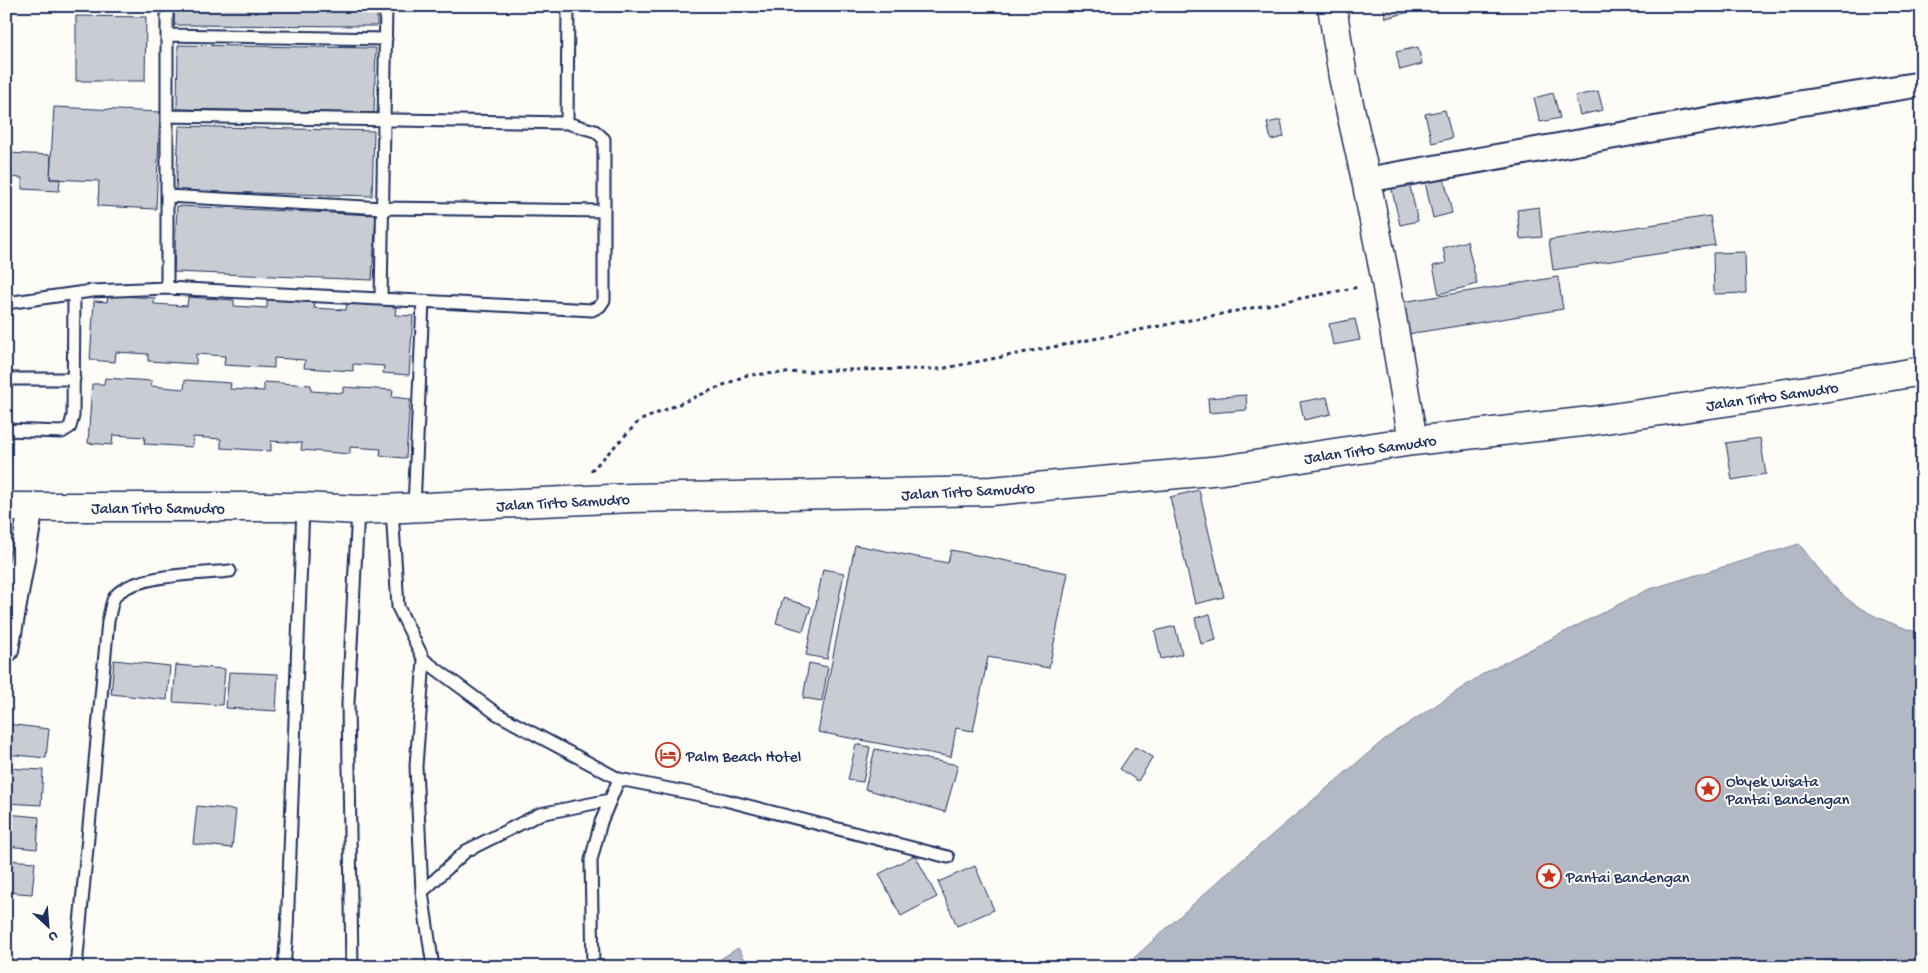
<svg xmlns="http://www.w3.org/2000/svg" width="1928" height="973" font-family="'Gochi Hand',sans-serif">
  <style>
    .water { fill: #b3b8c5; stroke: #76819c }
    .building { fill: #c9ccd3; stroke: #1b2f5e }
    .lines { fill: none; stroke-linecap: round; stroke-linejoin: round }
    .service-casing { stroke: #1b2f5e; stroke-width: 15 }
    .minor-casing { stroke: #1b2f5e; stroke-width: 28 }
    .tertiary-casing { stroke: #1b2f5e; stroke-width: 31 }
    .path { stroke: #1b2f5e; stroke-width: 3; stroke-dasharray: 4 4; stroke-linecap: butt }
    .service { stroke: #fdfcf7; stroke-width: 11 }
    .minor { stroke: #fdfcf7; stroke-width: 24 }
    .tertiary { stroke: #fdfcf7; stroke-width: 28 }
    .labels { text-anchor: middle; stroke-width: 4; stroke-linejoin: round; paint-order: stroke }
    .street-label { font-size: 16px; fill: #1b2f5e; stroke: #fdfcf7 }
    .poi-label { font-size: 16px; fill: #1b2f5e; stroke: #fdfcf7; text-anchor: start }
  </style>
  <rect width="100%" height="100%" fill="#fdfcf7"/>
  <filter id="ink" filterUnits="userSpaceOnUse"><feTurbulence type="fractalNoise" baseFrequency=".02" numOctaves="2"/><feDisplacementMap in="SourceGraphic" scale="10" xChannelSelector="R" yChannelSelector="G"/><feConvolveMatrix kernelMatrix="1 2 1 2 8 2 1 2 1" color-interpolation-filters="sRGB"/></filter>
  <g filter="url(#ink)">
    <!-- water -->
    <path class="water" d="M1799 544C1816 565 1832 588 1854 604 1874 618 1899 626 1922 634V967H1124L1233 868 1385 739 1486 672 1647 590Z
      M738 948 750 967H708Z"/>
    <!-- building -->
    <path class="building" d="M174 6H377V26L174 25Z
      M1383 6H1416L1417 10 1386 18Z
      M76 16 146 17 145 81H76Z
      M178 45 376 48 374 113 177 109Z
      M1418 47 1422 64 1400 70 1396 52Z
      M1598 91 1603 110 1580 115 1575 96Z
      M1553 93 1560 118 1540 122 1534 98Z
      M54 107 160 112 156 209 98 206 99 181 50 179Z
      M1445 110 1452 138 1432 143 1425 114Z
      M1281 120 1284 137 1271 140 1267 123Z
      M179 126 374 131 372 196 176 191Z
      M6 153 51 155 50 179H60L59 191 22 189V178L6 177Z
      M1444 178 1452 213 1433 218 1425 182Z
      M1409 182 1418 221 1400 225 1391 186Z
      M177 206 376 215 372 280 174 272Z
      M1539 207 1542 237 1520 239 1517 210Z
      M1710 216 1715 245 1553 270 1549 240Z
      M1467 241 1477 284 1439 294 1433 266 1446 263 1443 248Z
      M1745 252 1746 293 1714 294 1713 253Z
      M1558 277 1563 309 1408 334 1402 302Z
      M108 295 155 298 154 304 187 306 188 297 234 300V306L267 308V299L315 303 314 308 346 310 347 303 396 307 395 315 413 316 409 375 383 373 384 366 353 364V371L304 368 305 360 274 358V368L224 365 225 356 196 354V364L148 361V354L116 352 115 362 90 360 94 301 107 302Z
      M1355 319 1360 340 1333 345 1329 324Z
      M105 378 152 381 151 386 184 389 185 380 231 383 230 389 264 391V382L311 385V391L343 393V387L393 390 392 397 410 399 406 458 380 456 381 449 350 447V454L301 450 302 443 271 441V451L221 448V439L193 437 192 447 144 444 145 437 113 435 112 445 88 443 92 384H104Z
      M1246 395 1247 410 1209 413 1208 398Z
      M1327 397 1331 414 1304 420 1300 402Z
      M1760 438 1766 474 1732 480 1726 443Z
      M1199 490 1224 597 1195 604 1170 497Z
      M855 545 948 563 951 550 1068 573 1049 668 988 657 973 731 956 728 951 757 818 732Z
      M823 569 844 573 827 659 806 655Z
      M783 598 811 607 803 631 776 623Z
      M1210 614 1216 640 1201 644 1195 618Z
      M1175 626 1182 654 1161 659 1155 631Z
      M114 660 170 666 167 700 111 694Z
      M809 663 828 667 822 701 803 698Z
      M176 665 225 669 222 705 173 702Z
      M229 672 278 674 276 711 226 708Z
      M7 724 49 729 46 758 6 754Z
      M856 744 870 747 863 782 848 780Z
      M1135 747 1153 757 1138 781 1120 769Z
      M875 749 958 765 945 812 865 789Z
      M6 768 43 770 41 805 6 803Z
      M197 806 236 810 232 848 193 844Z
      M6 814 39 817 37 849 6 846Z
      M915 855 937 897 901 916 879 874Z
      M6 860 35 862 32 894 6 892Z
      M975 866 994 910 957 926 938 882Z"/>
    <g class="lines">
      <defs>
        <path id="service" d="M167 35 386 39
          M167 116 567 123
          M167 196 383 208 604 211
          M167 288V6
          M381 299 386 6
          M6 303 92 291 167 288 592 310 600 306 604 300V139L595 131 567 123 568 6
          M6 379H74
          M6 430 62 432 70 427 73 416 74 294
          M414 508 423 301
          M392 509 398 607 424 660 497 714 619 779 725 800 948 857
          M424 660 416 766 422 892 433 967
          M422 892 466 851 540 814 610 800
          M76 967 108 621C110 614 111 604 114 598 128 574 204 574 230 571
          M284 967 287 931 303 507
          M352 967 348 703 358 510
          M593 967 591 860 601 822 619 779"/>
        <path id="minor" d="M1366 180 1802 103 1922 84
          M6 650 31 508"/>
        <path id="tertiary" d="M1332 6 1343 77 1366 180 1386 282 1413 441
          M6 507H303L358 510 632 498 991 491 1222 470 1413 441 1591 421 1822 388 1922 371"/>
      </defs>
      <!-- service casing -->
      <use href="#service" class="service-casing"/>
      <!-- minor casing -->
      <use href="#minor" class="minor-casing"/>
      <!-- tertiary casing -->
      <use href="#tertiary" class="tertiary-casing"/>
      <!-- path -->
      <path class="path" d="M591 471 639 421 747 375 836 370 940 369 1359 287"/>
      <!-- service -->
      <use href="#service" class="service"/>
      <!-- minor -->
      <use href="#minor" class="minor"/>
      <!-- tertiary -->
      <use href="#tertiary" class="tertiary"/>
    </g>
  </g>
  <!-- icons -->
  <defs>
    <symbol id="hotel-ring" viewBox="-11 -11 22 22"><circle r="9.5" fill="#fdfcf7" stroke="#c8321e" stroke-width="1.5"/><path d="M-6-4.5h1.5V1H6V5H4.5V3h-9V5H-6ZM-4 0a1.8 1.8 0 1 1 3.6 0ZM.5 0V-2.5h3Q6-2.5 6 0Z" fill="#c8321e"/></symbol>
    <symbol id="sight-ring" viewBox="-11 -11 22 22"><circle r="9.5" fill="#fdfcf7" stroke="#c8321e" stroke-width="1.5"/><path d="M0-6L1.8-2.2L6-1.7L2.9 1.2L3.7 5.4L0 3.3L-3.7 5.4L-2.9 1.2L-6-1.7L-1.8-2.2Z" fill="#c8321e"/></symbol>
  </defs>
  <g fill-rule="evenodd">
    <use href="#hotel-ring" x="654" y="741" width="28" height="28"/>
    <use href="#sight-ring" x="1694" y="775" width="28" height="28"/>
    <use href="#sight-ring" x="1535" y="862" width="28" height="28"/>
  </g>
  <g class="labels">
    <!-- street labels -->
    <g class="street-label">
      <text transform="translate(1772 395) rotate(-8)" y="6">Jalan Tirto Samudro</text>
      <text transform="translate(1370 448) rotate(-8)" y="6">Jalan Tirto Samudro</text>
      <text transform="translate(968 490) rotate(-3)" y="6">Jalan Tirto Samudro</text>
      <text transform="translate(563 501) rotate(-3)" y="6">Jalan Tirto Samudro</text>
      <text x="158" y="513">Jalan Tirto Samudro</text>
    </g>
    <!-- poi labels -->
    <g class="poi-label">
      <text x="686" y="761">Palm Beach Hotel</text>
      <text x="1726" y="786">Obyek Wisata<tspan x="1726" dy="18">Pantai Bandengan</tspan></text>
      <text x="1566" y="882">Pantai Bandengan</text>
    </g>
  </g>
  <!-- margin -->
  <rect width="1928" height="973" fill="none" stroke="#fdfcf7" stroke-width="25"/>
  <rect x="12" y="12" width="1903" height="948" fill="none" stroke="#1b2f5e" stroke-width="2" filter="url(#ink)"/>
  <!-- north arrow -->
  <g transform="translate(48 926) rotate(154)" stroke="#fdfcf7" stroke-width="4" paint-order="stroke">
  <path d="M0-4L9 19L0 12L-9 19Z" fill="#1b2f5e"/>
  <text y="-8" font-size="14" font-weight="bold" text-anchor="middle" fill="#1b2f5e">U</text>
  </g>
</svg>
